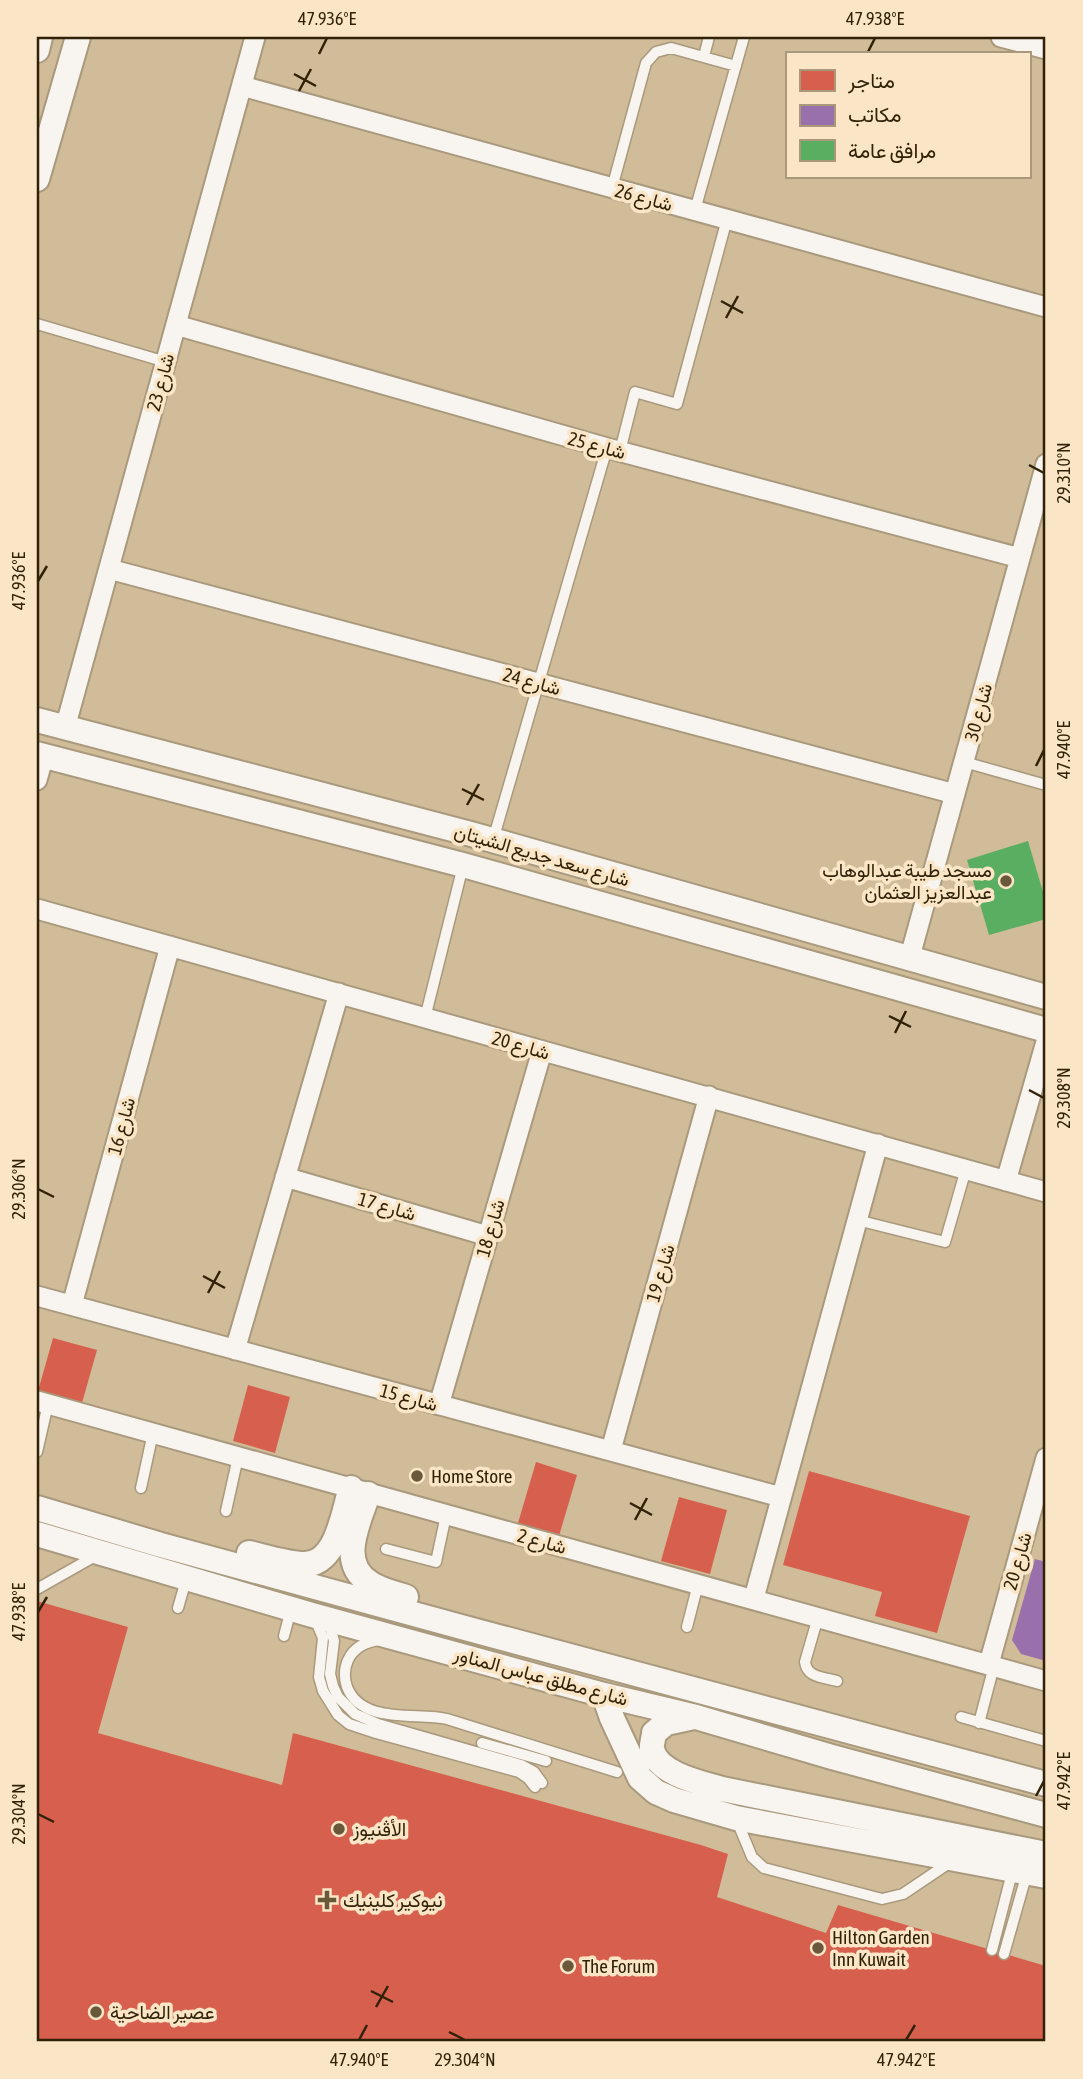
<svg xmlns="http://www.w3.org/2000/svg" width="1083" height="2079" font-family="'Asap Condensed',Vazirmatn,sans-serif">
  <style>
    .shops { fill: #d6604d }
    .offices { fill: #9970ab }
    .public { fill: #5aae61 }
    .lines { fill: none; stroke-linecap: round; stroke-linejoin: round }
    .service-casing { stroke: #a9997d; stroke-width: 13 }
    .minor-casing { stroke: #a9997d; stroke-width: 23 }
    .tertiary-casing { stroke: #a9997d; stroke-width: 28 }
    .service { stroke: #f8f5f0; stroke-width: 10 }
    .minor { stroke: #f8f5f0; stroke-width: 19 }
    .tertiary { stroke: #f8f5f0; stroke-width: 24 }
    .ticks { fill: none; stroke: #312207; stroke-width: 2.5 }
    .poi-dot { fill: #69583a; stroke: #fae6c7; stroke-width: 2.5 }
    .labels { text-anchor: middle; stroke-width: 7; stroke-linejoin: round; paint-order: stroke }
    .street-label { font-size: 19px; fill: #312207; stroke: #fae6c7 }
    .poi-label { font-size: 19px; fill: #312207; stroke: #fae6c7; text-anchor: start }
    .neatline { fill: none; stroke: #312207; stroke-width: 2.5 }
    .ticks-label { font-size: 18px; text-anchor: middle; fill: #312207 }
  </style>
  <rect width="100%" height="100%" fill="#d1bc99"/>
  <!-- shops -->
  <path class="shops" d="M53 1338 97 1350 82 1403 38 1391Z
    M248 1385 290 1397 275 1453 233 1441Z
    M536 1462 577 1475 559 1536 518 1523Z
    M809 1471 970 1516 937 1633 875 1616 882 1592 783 1565Z
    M679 1497 727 1510 710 1574 661 1561Z
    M37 1601 128 1627 98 1733 282 1785 293 1733 701 1845 728 1854 717 1897 826 1933 838 1905 1046 1966V2042H37Z"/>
  <!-- offices -->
  <path class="offices" d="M1035 1559 1046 1562V1661L1021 1654 1012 1640Z"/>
  <!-- public -->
  <path class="public" d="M1028 841 1046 902V919L989 935 967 860Z"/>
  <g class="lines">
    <defs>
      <path id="service" d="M704 56 709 37
        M612 188 646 63 656 52 671 48 736 66
        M695 210 744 37
        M37 324 166 362
        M620 451 635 392 677 404 727 219
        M964 762 1046 785
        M493 840 607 448
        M425 1018 463 866
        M857 1220 945 1242 966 1169
        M37 1452 48 1404
        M141 1488 153 1433
        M226 1511 238 1457
        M386 1549 436 1562 446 1515
        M37 1589 97 1555
        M178 1608 186 1580
        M818 1617 805 1662C807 1678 824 1677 837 1681
        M316 1621 323 1638 319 1677 323 1691 338 1715 349 1724 376 1733 519 1772 528 1778 535 1787
        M329 1623 334 1641 330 1674 333 1686 338 1697 355 1714 378 1724 521 1765 534 1772 542 1783
        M687 1627 698 1584
        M284 1636 291 1609
        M379 1640C365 1642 354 1647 348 1660 344 1669 344 1678 347 1687 362 1725 417 1712 447 1719L617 1772
        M961 1717 1046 1741
        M979 1723 994 1666
        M482 1743 546 1761
        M737 1821 752 1857 764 1868 882 1899 903 1894 949 1863
        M992 1950 1013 1869
        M1004 1954 1027 1873"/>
      <path id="minor" d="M1001 37 1046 49
        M242 86 1046 307
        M176 325 607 448 1020 558
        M109 569 955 794
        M65 728 255 37
        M37 780 44 755
        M37 909 1046 1192
        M909 960 1046 464
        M285 1177 488 1236
        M1006 1181 1046 1042
        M37 1296 781 1497
        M72 1305 170 946
        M235 1350 339 993
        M37 1401 1046 1681
        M439 1405 542 1051
        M611 1450 709 1096
        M754 1598 878 1144
        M989 1664 1046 1458"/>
      <path id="tertiary" d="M37 50 40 37
        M37 179 78 37
        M37 720 471 834 1046 997
        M37 754 463 865 1046 1030
        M368 1494C359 1522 337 1563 370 1583 380 1590 394 1593 406 1597
        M37 1508 161 1545 465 1628 1046 1784
        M37 1534 312 1615 604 1695 696 1717 832 1757 1046 1815
        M249 1553C266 1557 284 1563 302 1564 337 1567 343 1512 351 1488
        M604 1695 612 1718 640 1778 656 1792 674 1800 736 1818 1046 1876
        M694 1717 666 1723 654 1733C654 1737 651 1745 652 1749 657 1774 702 1783 722 1789L1046 1854"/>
    </defs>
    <!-- service casing -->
    <use href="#service" class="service-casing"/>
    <!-- minor casing -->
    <use href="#minor" class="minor-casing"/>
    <!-- tertiary casing -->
    <use href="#tertiary" class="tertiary-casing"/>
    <!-- service -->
    <use href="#service" class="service"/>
    <!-- minor -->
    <use href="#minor" class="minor"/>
    <!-- tertiary -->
    <use href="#tertiary" class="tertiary"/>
  </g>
  <!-- ticks -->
  <path class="ticks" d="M319 54 327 38M867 54 875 38M294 74 316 86M299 91 311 69M721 301 743 313M726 318 738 296M1029 465 1044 473M38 581 47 566M1036 766 1044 750M462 789 484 800M467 805 479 784M889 1016 911 1027M895 1033 906 1011M1029 1090 1044 1098M38 1189 54 1197M203 1276 225 1288M208 1293 220 1271M630 1503 652 1515M635 1520 647 1498M38 1612 47 1597M1036 1796 1044 1781M38 1814 54 1822M371 1991 393 2002M376 2007 388 1986M449 2032 465 2040M359 2040 367 2025M906 2040 915 2025"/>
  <!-- markers -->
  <g class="poi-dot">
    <circle cx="1006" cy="881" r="7"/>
    <circle cx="417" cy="1476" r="7"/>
    <circle cx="339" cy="1829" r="7"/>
    <path d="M323.5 1889.5h7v7h7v7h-7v7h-7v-7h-7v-7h7z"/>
    <circle cx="818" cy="1948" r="7"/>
    <circle cx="568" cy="1966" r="7"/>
    <circle cx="96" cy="2012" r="7"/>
  </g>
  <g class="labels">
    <!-- street labels -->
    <g class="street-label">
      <text transform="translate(644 197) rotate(15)" y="7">شارع 26</text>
      <text transform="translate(160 382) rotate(-75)" y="7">شارع 23</text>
      <text transform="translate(597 445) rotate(15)" y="7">شارع 25</text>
      <text transform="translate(532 681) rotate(15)" y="7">شارع 24</text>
      <text transform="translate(978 712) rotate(-75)" y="7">شارع 30</text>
      <text transform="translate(542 855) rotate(16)" y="7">شارع سعد جديع الشيتان</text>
      <text transform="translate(521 1045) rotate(16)" y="7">شارع 20</text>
      <text transform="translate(121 1126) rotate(-75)" y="7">شارع 16</text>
      <text transform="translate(387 1206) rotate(16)" y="7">شارع 17</text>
      <text transform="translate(490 1228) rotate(-74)" y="7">شارع 18</text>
      <text transform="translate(660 1273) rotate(-74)" y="7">شارع 19</text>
      <text transform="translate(409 1397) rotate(15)" y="7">شارع 15</text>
      <text transform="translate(542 1541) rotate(15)" y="7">شارع 2</text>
      <text transform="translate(1017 1561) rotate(-74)" y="7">شارع 20</text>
      <text transform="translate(541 1676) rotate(15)" y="7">شارع مطلق عباس المناور</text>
    </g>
    <!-- poi labels -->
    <g class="poi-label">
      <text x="992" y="877" text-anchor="end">مسجد طيبة عبدالوهاب<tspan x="992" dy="22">عبدالعزيز العثمان</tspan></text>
      <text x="431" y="1483">Home Store</text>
      <text x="353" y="1836">الأڤنيوز</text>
      <text x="343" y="1907">نيوكير كلينيك</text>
      <text x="832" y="1944">Hilton Garden<tspan x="832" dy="22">Inn Kuwait</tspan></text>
      <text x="582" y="1973">The Forum</text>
      <text x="110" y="2019">عصير الضاحية</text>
    </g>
  </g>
  <!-- border -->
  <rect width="1083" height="2079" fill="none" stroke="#fae6c7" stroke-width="77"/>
  <!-- legend -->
  <rect x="786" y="52" width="245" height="126" fill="#fae6c7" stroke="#aa987a" stroke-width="2"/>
  <rect x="800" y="70" width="35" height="21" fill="#d6604d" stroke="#aa987a" stroke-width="2"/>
  <text x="848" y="88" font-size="21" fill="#312207">متاجر</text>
  <rect x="800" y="105" width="35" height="21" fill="#9970ab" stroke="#aa987a" stroke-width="2"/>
  <text x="848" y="122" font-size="21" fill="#312207">مكاتب</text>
  <rect x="800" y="140" width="35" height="21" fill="#5aae61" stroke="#aa987a" stroke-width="2"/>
  <text x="848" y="158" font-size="21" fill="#312207">مرافق عامة</text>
  <rect x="38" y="38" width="1006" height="2002" class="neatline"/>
  <g class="ticks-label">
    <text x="327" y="25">47.936°E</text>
    <text x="875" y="25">47.938°E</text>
    <text transform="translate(1064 473) rotate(-90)" y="6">29.310°N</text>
    <text transform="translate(19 581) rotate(-90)" y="6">47.936°E</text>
    <text transform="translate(1064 750) rotate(-90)" y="6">47.940°E</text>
    <text transform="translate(1064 1098) rotate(-90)" y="6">29.308°N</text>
    <text transform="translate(19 1189) rotate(-90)" y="6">29.306°N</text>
    <text transform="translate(19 1612) rotate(-90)" y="6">47.938°E</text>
    <text transform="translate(1064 1781) rotate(-90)" y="6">47.942°E</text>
    <text transform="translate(19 1814) rotate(-90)" y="6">29.304°N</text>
    <text x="359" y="2066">47.940°E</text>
    <text x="465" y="2066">29.304°N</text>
    <text x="906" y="2066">47.942°E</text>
  </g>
</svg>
